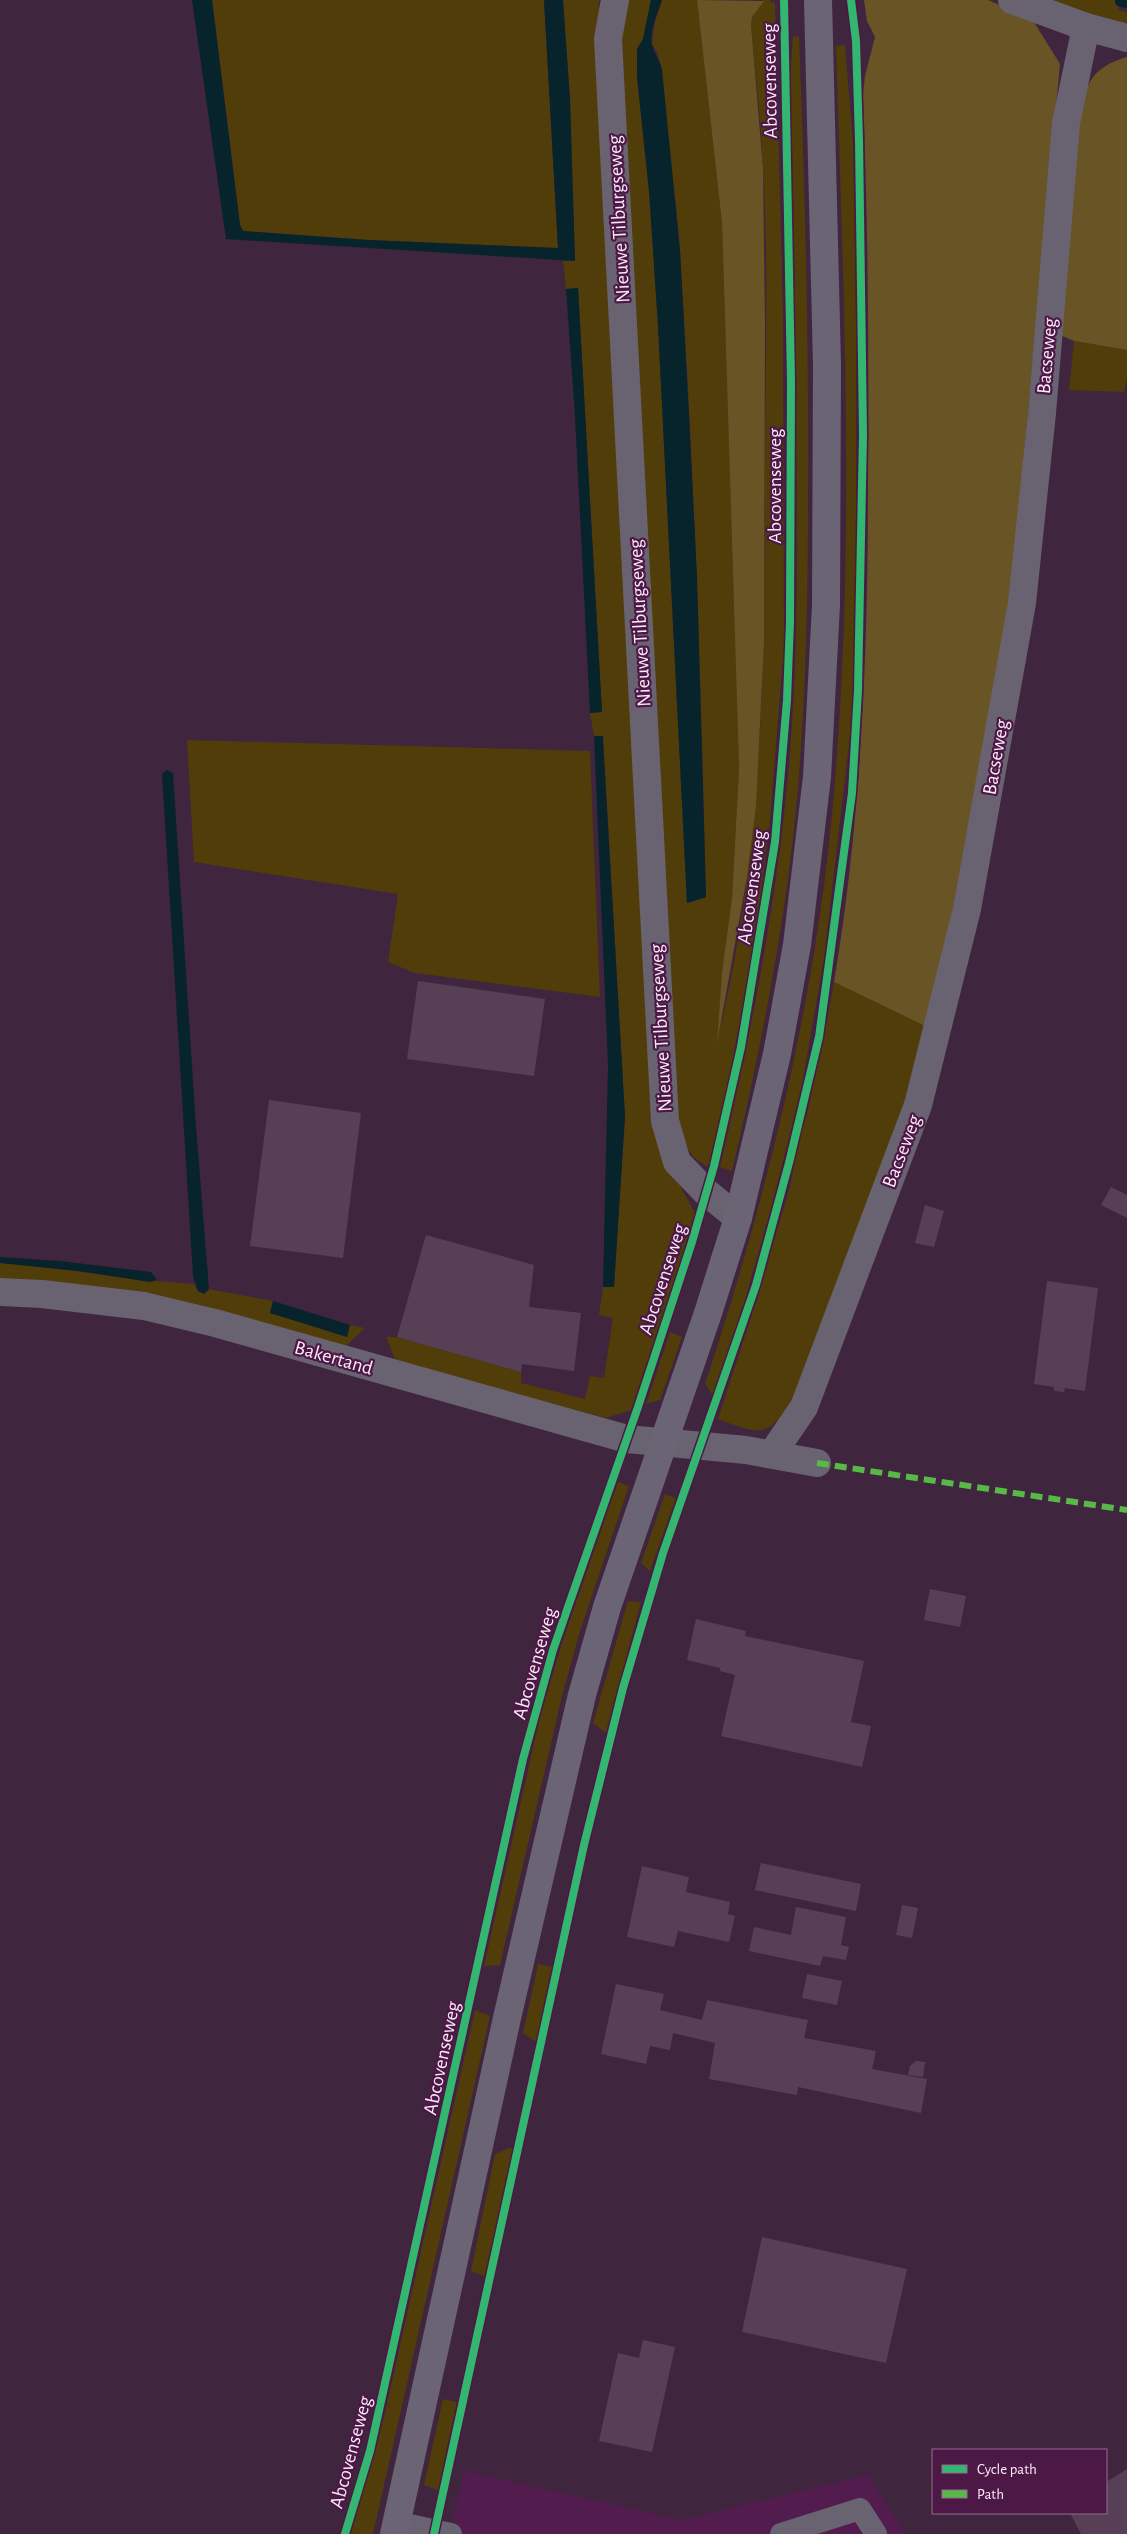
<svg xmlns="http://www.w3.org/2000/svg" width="1127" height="2534" font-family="'Alegreya Sans',sans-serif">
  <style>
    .built { fill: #521c4e }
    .green { fill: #503d09 }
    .forest { fill: #685425 }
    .water { fill: #07232b }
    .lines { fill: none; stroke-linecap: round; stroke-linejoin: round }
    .stream { stroke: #07232b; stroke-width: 12 }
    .building { fill: #574055 }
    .lane { stroke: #686271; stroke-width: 22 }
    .street { stroke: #686271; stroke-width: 28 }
    .secondary { stroke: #6b6475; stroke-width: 28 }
    .quiet { stroke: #58b947; stroke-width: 6; stroke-dasharray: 12 6; stroke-linecap: butt }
    .cycleway-casing { stroke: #4c1947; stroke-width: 11 }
    .cycleway { stroke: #33b770; stroke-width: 8 }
    .labels { text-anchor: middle; stroke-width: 4.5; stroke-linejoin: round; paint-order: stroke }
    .street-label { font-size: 20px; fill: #fde9f9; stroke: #4c1947 }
  </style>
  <rect width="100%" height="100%" fill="#40253e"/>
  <!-- built -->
  <path class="built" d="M464 2471 682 2520 868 2475 905 2534H450Z"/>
  <!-- green -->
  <path class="green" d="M212 0H544L558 248 368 240 243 231 240 225Z
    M563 0H599V32L676 1178 695 1213 673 1285 631 1410 606 1418 396 1362 386 1337H397L521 1372V1383L585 1399 590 1376 604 1378 613 1318 599 1315 603 1287H614L625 1116 603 736H594L590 713 602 712 578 288 566 289 563 261H575L570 99Z
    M628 0H651L643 39 637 49V77L649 191 658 325 687 903 706 897C701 682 694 467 680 252 676 192 666 131 662 70L657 52 652 45 655 22 662 0H697L722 223 739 768 732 898 722 972 718 1038C762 857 765 670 765 484 765 379 769 273 763 167 761 120 755 72 751 25L752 17 763 0H771L770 2 775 3 783 313 784 645 770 820 756 934 730 1074 708 1167 693 1157 676 1127 619 24Z
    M1047 0H1121L1118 10 1127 12V26Z
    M793 36 799 37C805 189 809 342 808 495 808 600 806 705 796 810 784 932 760 1052 732 1171L720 1167C752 1030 779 892 790 752 799 640 797 529 796 417 795 306 794 194 790 83Z
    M845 45 853 144 856 316V638L852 719 824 958 802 1085 772 1205 745 1300 713 1396 705 1384C764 1206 810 1022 830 835 857 573 844 308 836 46Z
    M1074 341 1127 350V378L1124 392 1069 390Z
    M187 740 590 751 600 997 415 973 388 962 398 894 194 862Z
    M834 982 927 1027 909 1093 794 1399C766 1439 761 1435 718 1419L758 1296 791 1183 796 1150 808 1110 824 1037Z
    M0 1263C65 1268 129 1280 194 1284L198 1291 207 1292 209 1289 273 1301 270 1313 346 1336 350 1325 365 1328 344 1348 0 1281Z
    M670 1332 682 1337 660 1400 646 1404Z
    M618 1482 629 1486 579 1634 561 1700 500 1965 484 1966 540 1717 563 1640Z
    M665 1494 676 1498 650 1571 641 1563Z
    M628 1601 641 1602 606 1733 593 1723Z
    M538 1964 553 1967 536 2042 523 2033Z
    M475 2010 490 2016 373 2534H351L384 2417Z
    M509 2148 513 2149 485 2276 471 2271 495 2154Z
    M443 2399 457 2402 438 2490 424 2485Z"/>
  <!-- forest -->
  <path class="forest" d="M697 0 764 1 752 17 751 25 763 168 765 324 764 642 756 806 747 877 717 1044 722 972 732 898 739 768 722 223Z
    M864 0H988L1032 19 1060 64 1011 596 973 817 927 1027 834 982C862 816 868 648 868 479 869 351 868 223 863 95L865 76 875 37 867 21Z
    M1127 57V350L1074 341 1060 335 1077 115C1088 82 1091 68 1127 57Z"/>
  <!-- water -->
  <path class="water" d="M192 0H212L240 225 243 231 368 240 558 248 544 0H563L570 99 575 261 226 239Z
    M651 0H662C658 12 649 31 652 44 653 51 660 60 662 70L680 250 689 416 697 576 706 897 687 903 658 325 649 191 637 77V49L643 39Z
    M578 288 602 712 590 713 575 416 566 289Z
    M594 736H603V741L625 1116 614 1287H603L608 1065Z
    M167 770 173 773 196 1127 209 1289 204 1294 198 1291 193 1276 162 774Z
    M0 1257 60 1261 151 1272 157 1280 150 1282 78 1271 0 1263Z
    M273 1301 350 1325 347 1337 270 1313Z"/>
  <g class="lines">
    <!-- stream -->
    <path class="stream" d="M1121 1 1127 2"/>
  </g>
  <!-- building -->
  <path class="building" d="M418 981 545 999 534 1076 407 1059Z
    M269 1100 361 1113 343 1258 250 1246Z
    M1111 1187 1127 1195V1218L1101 1205Z
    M925 1205 944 1211 934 1247 915 1243Z
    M426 1235 534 1265 529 1307 581 1313 574 1371 522 1364 521 1372 397 1337Z
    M1047 1281 1098 1288 1085 1391 1065 1388 1064 1392 1054 1391V1387L1034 1384Z
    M930 1589 966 1596 960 1627 924 1620Z
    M696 1619 746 1631 745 1636 864 1661 851 1722 871 1726 862 1767 721 1736 735 1675 720 1671V1668L687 1660Z
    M761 1863 861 1884 856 1911 755 1890Z
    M642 1866 689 1877 686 1892 730 1902 728 1914 735 1916 729 1942 678 1931 674 1947 627 1937Z
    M902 1905 918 1908 912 1938 896 1935Z
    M796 1907 846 1917 841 1945 849 1947 846 1960 823 1956 820 1966 749 1951 754 1927 791 1935Z
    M807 1974 842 1981 837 2005 802 1998Z
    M616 1984 664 1994 660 2010 702 2020 707 2000 808 2020 804 2038 876 2051 872 2069 927 2079 921 2113 798 2087 797 2095 709 2079 715 2043 673 2033 670 2050 650 2046 646 2064 601 2054Z
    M916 2061 925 2062 923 2077 908 2075 910 2066Z
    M762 2237 907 2269 886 2363 742 2332Z
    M643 2340 675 2347 652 2452 599 2441 618 2353 639 2358Z
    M1127 2469V2534H1081L1070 2513H1106V2482Z"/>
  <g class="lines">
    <!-- lane -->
    <path class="lane" d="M396 2522 451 2534
      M781 2534 860 2509 876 2534"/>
    <!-- street -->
    <path class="street" d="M615 0 608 39 665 1121 677 1162 706 1192 738 1218
      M1012 0 1086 27 1127 38
      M0 1292 42 1294 144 1306 215 1323 627 1439 746 1450 817 1463
      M772 1454 804 1407 918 1105 967 909 1022 603 1042 413 1066 123 1086 27"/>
    <!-- secondary -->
    <path class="secondary" d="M394 2534 507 2018 582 1695 607 1607 708 1313 738 1218 777 1054 797 945 817 777 826 605 827 365 818 0"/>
    <!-- quiet -->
    <path class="quiet" d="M817 1463 1127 1510"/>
    <defs>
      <path id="cycleway" d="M345 2534 370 2451 523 1759 553 1650 638 1407 692 1242 714 1166 741 1047 775 842 787 700 790 622 791 382 784 0
        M434 2534 584 1845 623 1688 663 1553 756 1285 789 1163 819 1037 852 793 858 690 863 435 859 140 856 41 851 0"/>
    </defs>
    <!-- cycleway casing -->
    <use href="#cycleway" class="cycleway-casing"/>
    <!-- cycleway -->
    <use href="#cycleway" class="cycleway"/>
  </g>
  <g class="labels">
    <!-- street labels -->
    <g class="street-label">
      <text transform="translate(769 81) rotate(-91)" y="7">Abcovenseweg</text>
      <text transform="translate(618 219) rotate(-93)" y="7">Nieuwe Tilburgseweg</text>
      <text transform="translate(1046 356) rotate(-85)" y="7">Bacseweg</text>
      <text transform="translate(774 486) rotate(-90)" y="7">Abcovenseweg</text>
      <text transform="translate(639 623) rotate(-93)" y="7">Nieuwe Tilburgseweg</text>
      <text transform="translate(995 757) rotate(-80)" y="7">Bacseweg</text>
      <text transform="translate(751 887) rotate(-82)" y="7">Abcovenseweg</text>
      <text transform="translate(660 1028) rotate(-93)" y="7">Nieuwe Tilburgseweg</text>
      <text transform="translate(901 1151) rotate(-69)" y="7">Bacseweg</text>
      <text transform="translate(662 1279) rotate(-72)" y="7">Abcovenseweg</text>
      <text transform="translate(334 1357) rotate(16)" y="7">Bakertand</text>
      <text transform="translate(534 1663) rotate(-74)" y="7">Abcovenseweg</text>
      <text transform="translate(441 2058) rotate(-78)" y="7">Abcovenseweg</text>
      <text transform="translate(350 2452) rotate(-75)" y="7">Abcovenseweg</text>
    </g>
  </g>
  <!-- legend -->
  <rect x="932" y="2449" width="175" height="65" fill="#4c1947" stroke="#936c8e"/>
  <rect x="942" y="2465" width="25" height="8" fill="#33b770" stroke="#936c8e"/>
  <text x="977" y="2474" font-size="15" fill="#fde9f9">Cycle path</text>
  <rect x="942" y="2490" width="25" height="8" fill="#58b947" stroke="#936c8e"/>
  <text x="977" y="2499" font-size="15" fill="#fde9f9">Path</text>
</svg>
